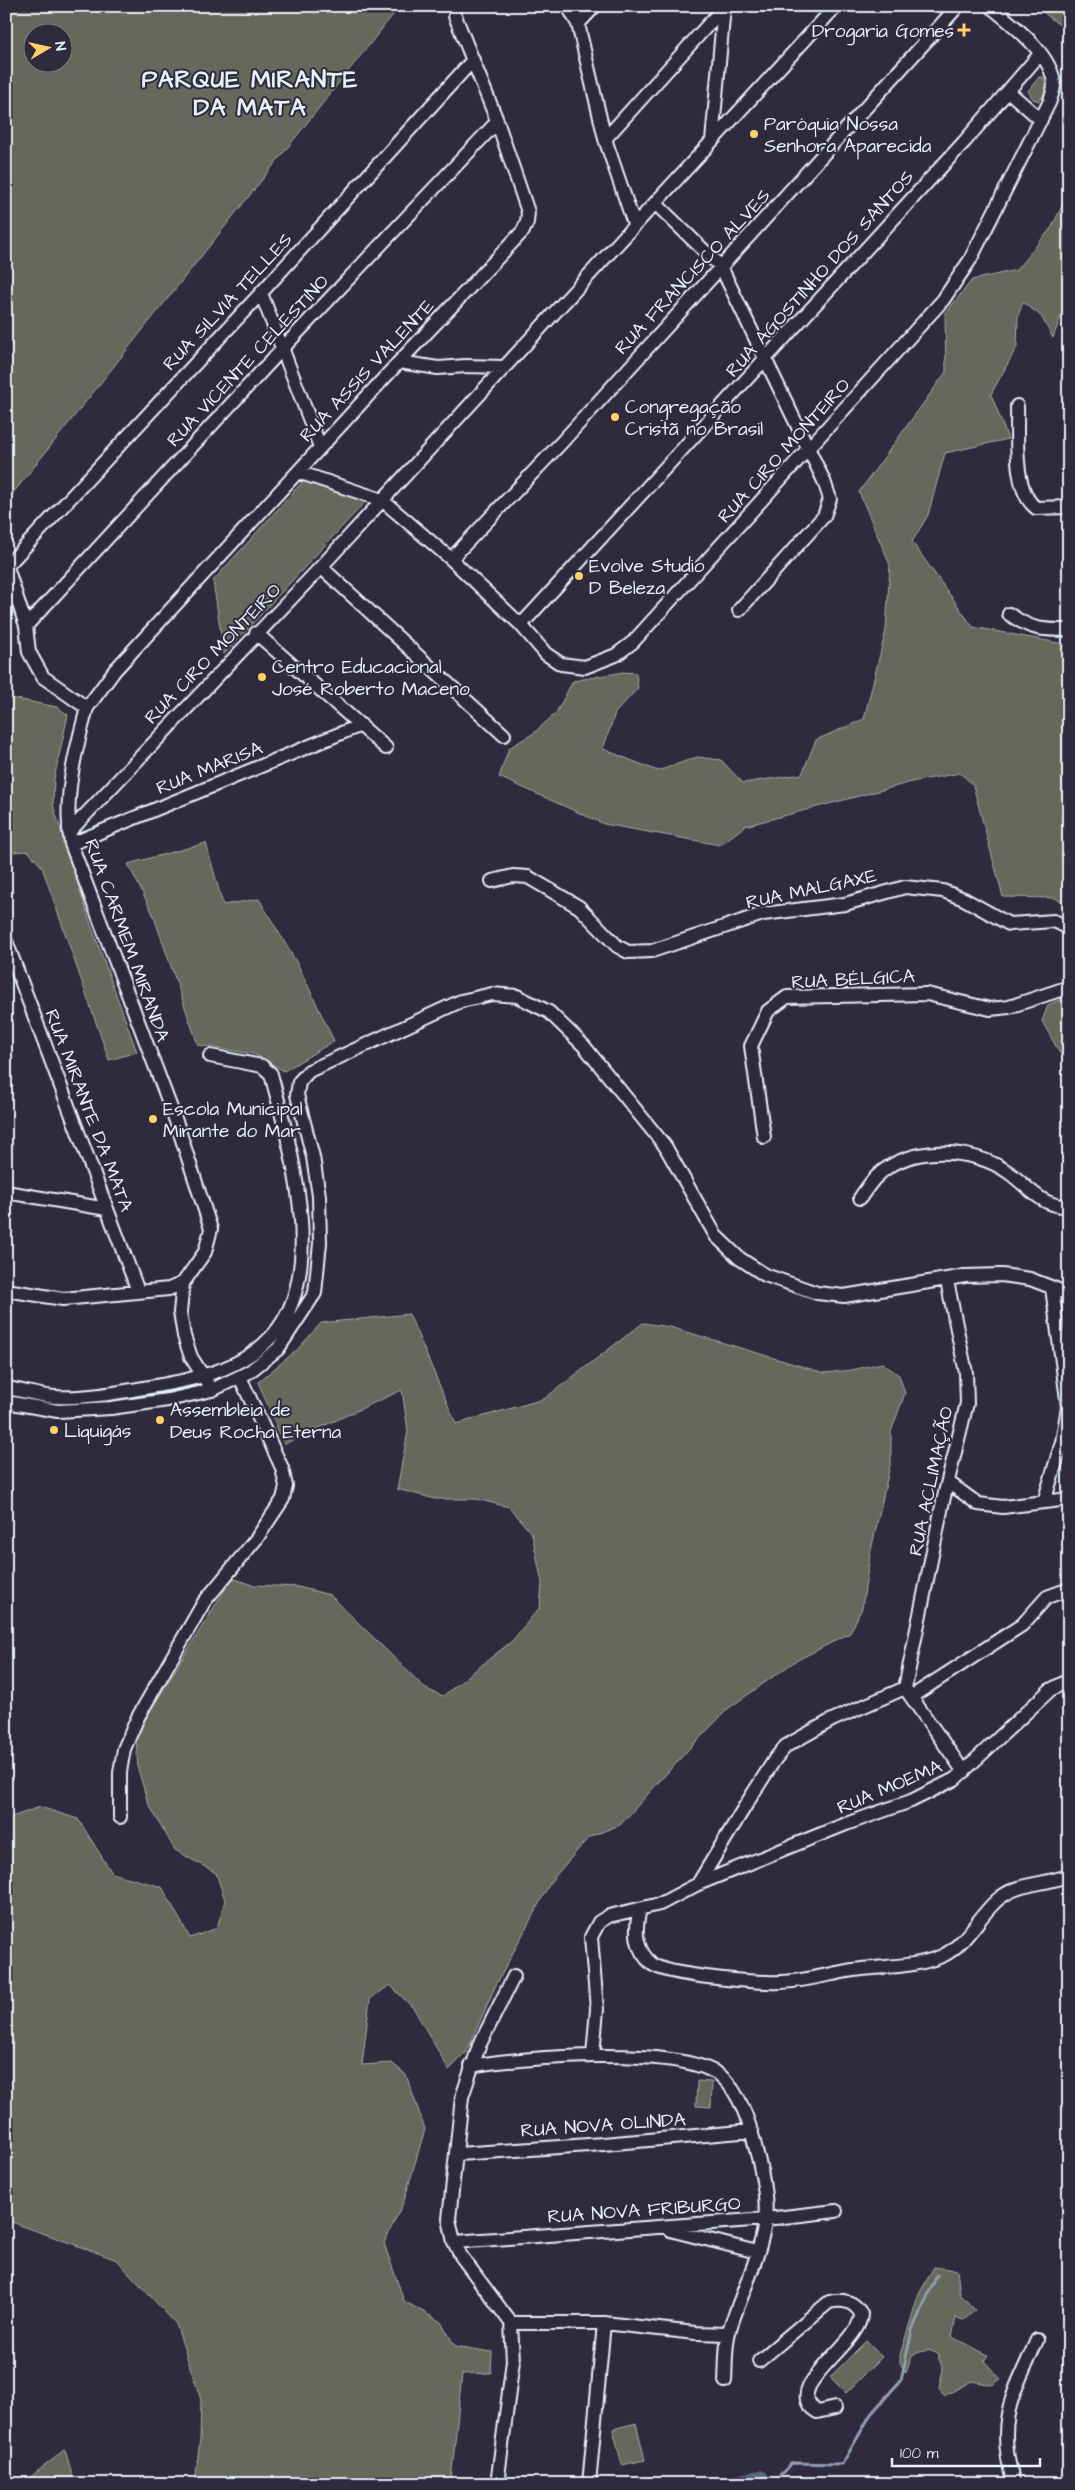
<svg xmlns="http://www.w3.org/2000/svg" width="1075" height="2490" font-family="'Architects Daughter',sans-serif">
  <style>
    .green { fill: #65685a; stroke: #a6aca9; fill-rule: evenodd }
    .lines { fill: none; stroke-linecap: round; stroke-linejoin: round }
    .stream { stroke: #939eaf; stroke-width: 3 }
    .river { stroke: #5a677e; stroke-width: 18 }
    .minor-casing { stroke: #e8f1f8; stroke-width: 16 }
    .minor { stroke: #2f2a3d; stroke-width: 12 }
    .poi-dot { fill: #ffd166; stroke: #2f2a3d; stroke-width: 2 }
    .labels { text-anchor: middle; stroke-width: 4; stroke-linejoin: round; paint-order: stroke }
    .poi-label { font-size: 19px; fill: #e8f1f8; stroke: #2f2a3d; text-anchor: start }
    .street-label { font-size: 19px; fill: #e8f1f8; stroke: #2f2a3d }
    .district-label { font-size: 24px; font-weight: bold; letter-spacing: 1px; fill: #e8f1f8; stroke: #2f2a3d }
  </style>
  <rect width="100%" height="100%" fill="#2f2a3d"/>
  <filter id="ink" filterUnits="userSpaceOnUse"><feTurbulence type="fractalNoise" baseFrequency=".02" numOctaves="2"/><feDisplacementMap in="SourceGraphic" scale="10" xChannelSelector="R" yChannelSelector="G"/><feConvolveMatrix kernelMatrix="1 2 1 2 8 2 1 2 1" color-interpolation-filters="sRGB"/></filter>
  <g filter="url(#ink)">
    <!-- green -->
    <path class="green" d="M6 6H400L6 502ZM62 32V62H32V32Z
      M1039 6H1063L1069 11V21L1063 28 1038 8Z
      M1039 77H1043C1048 85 1045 94 1039 101L1033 99 1028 91Z
      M1069 191V309L1063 310 1053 338 1041 316 1023 302 1018 316 1017 347 991 394 1008 439 945 453 928 515 912 542 973 627 1069 645V906L1055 898 1003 897 973 785 960 773 916 781 745 826 720 845 604 824 499 777 509 748 534 733 556 713 573 681 623 672 636 673 638 688 615 713 603 749 658 771 697 757 721 760 743 783 802 774 816 740 864 719 886 630 890 565 859 492 946 372 945 314 972 280 1016 270 1052 227Z
      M304 480 366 501 224 654 213 581Z
      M6 697 57 707 68 715 54 779 53 805 91 925 137 1052 109 1060 42 867 28 851 13 852 6 864Z
      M206 843 223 905 259 899 298 965 334 1041 284 1071 254 1054 198 1045 153 914 128 864Z
      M1069 995V1070L1042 1021 1048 1005Z
      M409 1314 456 1424 544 1399 643 1323 670 1327 824 1373 852 1370 882 1363 899 1375 905 1393 891 1432V1461L870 1555 862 1608 850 1633 794 1662 729 1708 687 1751 620 1825 589 1837 551 1881 495 1987 466 2053 449 2070 414 2009 390 1985 370 1999 362 2065 392 2063 406 2075 425 2129 404 2201 384 2243 404 2301 441 2322 455 2346 492 2352 491 2373 462 2374 451 2480 447 2484H195L200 2439 201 2400 176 2324 117 2260 6 2220V1819L40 1807 78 1819 112 1873 162 1887 190 1938 217 1928 225 1900 216 1873 175 1850 148 1803 138 1769 136 1734 232 1578 253 1585 298 1587 330 1595 426 1689 443 1696 512 1641 540 1607 542 1583 532 1534 509 1507 476 1499H435L397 1489 408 1431 402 1390 284 1444 258 1382 297 1350 321 1323Z
      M697 2081 712 2082 711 2107 696 2106Z
      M934 2267 957 2270 960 2294 975 2310 964 2320 956 2318 952 2337 988 2355 984 2361 1001 2379 992 2385 972 2381 944 2396 939 2388 943 2369 937 2354 928 2350 913 2354 906 2373 900 2363V2355L918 2296Z
      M866 2341 882 2357 846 2393 830 2377Z
      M636 2423 645 2460 622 2465 613 2429Z
      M65 2450 75 2484H30L29 2478Z"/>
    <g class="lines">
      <!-- stream -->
      <path class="stream" d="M780 2475 792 2463 841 2464 844 2461 871 2414 901 2380 912 2330 937 2275"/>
      <!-- river -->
      <path class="river" d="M736 2484 760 2479"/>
      <defs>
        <path id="minor" d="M568 6 578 24 605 139 634 224
          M578 24 595 6
          M1009 92 1041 120
          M605 139 725 6
          M712 141 724 7
          M655 203 721 267 824 481 830 499 824 516 739 610
          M261 293 320 447
          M399 362 438 368 466 366 504 367
          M1017 406C1018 434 1012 490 1036 508L1069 507
          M298 472 382 500 451 559 521 625 546 654 561 664 585 667 616 655 633 642 943 300 970 260 1049 103C1051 97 1054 91 1054 84 1052 54 1012 24 990 6
          M451 559 561 443 958 6
          M6 564 26 626 29 652 43 677 87 708C75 752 63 799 71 844L177 1124 211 1229 205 1252 183 1283 180 1312 184 1336 191 1357 212 1390
          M7 566 261 293 473 60
          M321 567 504 735
          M1009 614C1032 630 1041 630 1069 630
          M521 625 965 141 1040 54
          M26 626 283 348 497 122
          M256 633 386 748
          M87 708 115 670 399 362 523 231 527 222 528 212 496 118 455 16
          M69 832 321 567 836 6
          M71 844 361 725
          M492 881 513 876 528 877 579 907 617 946 628 952 652 951 763 914 845 904 905 887 943 891 964 899 1009 924 1054 921 1069 928
          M6 941 138 1291
          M764 1137 751 1046 768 1011 787 997 927 994 990 1009 1009 1007 1069 987
          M6 1192 107 1209
          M860 1198C865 1191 870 1183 876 1177 909 1144 972 1147 1008 1172 1028 1186 1042 1208 1069 1206
          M6 1290 63 1299 169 1289 183 1283
          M6 1388C22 1390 39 1396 55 1397 91 1399 131 1390 167 1384 205 1377 245 1366 272 1336 329 1273 290 1147 271 1074L262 1066 210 1056
          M6 1402 58 1411 111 1408 168 1400 212 1390 249 1372 278 1349 315 1293 320 1243 319 1196 313 1157 297 1095 299 1082 309 1071 461 1001 492 994 517 996 549 1012 584 1046 665 1146 716 1236 739 1258 765 1275 817 1293 844 1296 965 1276 1002 1275 1030 1279 1069 1294
          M948 1482 978 1504 1003 1507 1069 1499
          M1044 1502 1062 1442 1068 1407 1052 1288
          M905 1688 943 1501 967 1403 966 1373 947 1281
          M907 1691 964 1772
          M911 1697 1022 1625 1047 1597 1069 1589
          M120 1817V1772L124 1749 138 1717 204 1602 257 1538 283 1499 286 1486 282 1468 240 1377
          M698 1884 747 1803 775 1759 786 1746 832 1720 905 1688
          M640 1909C635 1929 634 1949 652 1964 668 1976 759 1983 782 1982 805 1981 829 1974 853 1970 882 1966 914 1968 942 1956 967 1945 981 1911 1001 1897 1021 1882 1047 1885 1069 1875
          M593 2055 597 2009 591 1937 599 1922 609 1916 660 1904 698 1884 846 1824 911 1801 955 1779 1050 1690 1069 1680
          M471 2066C523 2057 680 2045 721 2076 740 2092 751 2127 756 2150 762 2172 768 2198 765 2221 760 2259 740 2295 729 2332 725 2347 726 2366 725 2381
          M458 2154 603 2144 752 2131
          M670 2230 757 2252
          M454 2242 766 2219 836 2211
          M511 2323H604L695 2333 728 2334
          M759 2361 829 2302C843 2299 854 2301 861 2314 861 2345 778 2388 817 2412L835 2408
          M497 2484 513 2361 511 2323 461 2256 454 2242 449 2219 462 2097 479 2046 514 1976
          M589 2484 604 2323
          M1014 2484C995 2420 1012 2397 1037 2340"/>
      </defs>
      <!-- minor casing -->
      <use href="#minor" class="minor-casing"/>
      <!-- minor -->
      <use href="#minor" class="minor"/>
    </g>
  </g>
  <!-- markers -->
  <g class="poi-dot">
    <path d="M961.5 22.5h5v5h5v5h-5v5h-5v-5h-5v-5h5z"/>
    <circle cx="754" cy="134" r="5"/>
    <circle cx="615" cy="417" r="5"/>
    <circle cx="579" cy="576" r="5"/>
    <circle cx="262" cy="677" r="5"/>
    <circle cx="153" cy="1119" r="5"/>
    <circle cx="160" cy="1420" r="5"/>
    <circle cx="54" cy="1430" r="5"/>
  </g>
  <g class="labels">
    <!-- poi labels -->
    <g class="poi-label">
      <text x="954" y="37" text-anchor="end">Drogaria Gomes</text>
      <text x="764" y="130">Paróquia Nossa<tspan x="764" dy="22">Senhora Aparecida</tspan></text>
      <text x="625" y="413">Congregação<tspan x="625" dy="22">Cristã no Brasil</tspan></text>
      <text x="589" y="572">Evolve Studio<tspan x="589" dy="22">D Beleza</tspan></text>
      <text x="272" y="673">Centro Educacional<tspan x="272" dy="22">José Roberto Maceno</tspan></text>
      <text x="163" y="1115">Escola Municipal<tspan x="163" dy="22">Mirante do Mar</tspan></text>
      <text x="170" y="1416">Assembleia de<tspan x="170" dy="22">Deus Rocha Eterna</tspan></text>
      <text x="64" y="1437">Liquigás</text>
    </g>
    <!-- street labels -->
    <g class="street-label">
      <text transform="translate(692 271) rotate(-47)" y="7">RUA FRANCISCO ALVES</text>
      <text transform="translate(819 273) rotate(-48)" y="7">RUA AGOSTINHO DOS SANTOS</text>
      <text transform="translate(227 301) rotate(-47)" y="7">RUA SILVIA TELLES</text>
      <text transform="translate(247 360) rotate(-47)" y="7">RUA VICENTE CELESTINO</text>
      <text transform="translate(366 370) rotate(-47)" y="7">RUA ASSIS VALENTE</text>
      <text transform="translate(783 450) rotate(-48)" y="7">RUA CIRO MONTEIRO</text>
      <text transform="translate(212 653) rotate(-46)" y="7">RUA CIRO MONTEIRO</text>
      <text transform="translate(209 767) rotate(-22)" y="7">RUA MARISA</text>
      <text transform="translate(811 888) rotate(-12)" y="7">RUA MALGAXE</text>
      <text transform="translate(128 940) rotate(70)" y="7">RUA CARMEM MIRANDA</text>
      <text transform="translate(853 978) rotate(-3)" y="7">RUA BÉLGICA</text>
      <text transform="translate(90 1110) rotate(69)" y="7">RUA MIRANTE DA MATA</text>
      <text transform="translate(930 1481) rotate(-78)" y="7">RUA ACLIMAÇÃO</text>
      <text transform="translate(889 1786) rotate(-23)" y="7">RUA MOEMA</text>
      <text transform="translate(603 2124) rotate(-4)" y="7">RUA NOVA OLINDA</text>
      <text transform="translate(644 2209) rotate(-4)" y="7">RUA NOVA FRIBURGO</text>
    </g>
    <!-- district labels -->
    <g class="district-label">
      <text x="250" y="87">PARQUE MIRANTE<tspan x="250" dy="28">DA MATA</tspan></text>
    </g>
  </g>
  <!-- margin -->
  <rect width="1075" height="2490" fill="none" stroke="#2f2a3d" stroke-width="25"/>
  <rect x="12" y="12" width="1050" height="2465" fill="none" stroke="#e8f1f8" stroke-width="2" filter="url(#ink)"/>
  <!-- north arrow -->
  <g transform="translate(48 48) rotate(81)"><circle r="24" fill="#2f2a3d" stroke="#797a88"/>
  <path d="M0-4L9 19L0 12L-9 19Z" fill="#ffd166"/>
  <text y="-8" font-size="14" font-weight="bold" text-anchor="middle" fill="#e8f1f8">N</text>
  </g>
  <!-- scale -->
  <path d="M892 2458v8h148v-8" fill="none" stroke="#e8f1f8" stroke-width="2.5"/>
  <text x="900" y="2458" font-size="15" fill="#e8f1f8" stroke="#2f2a3d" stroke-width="4" paint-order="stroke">100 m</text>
</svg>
